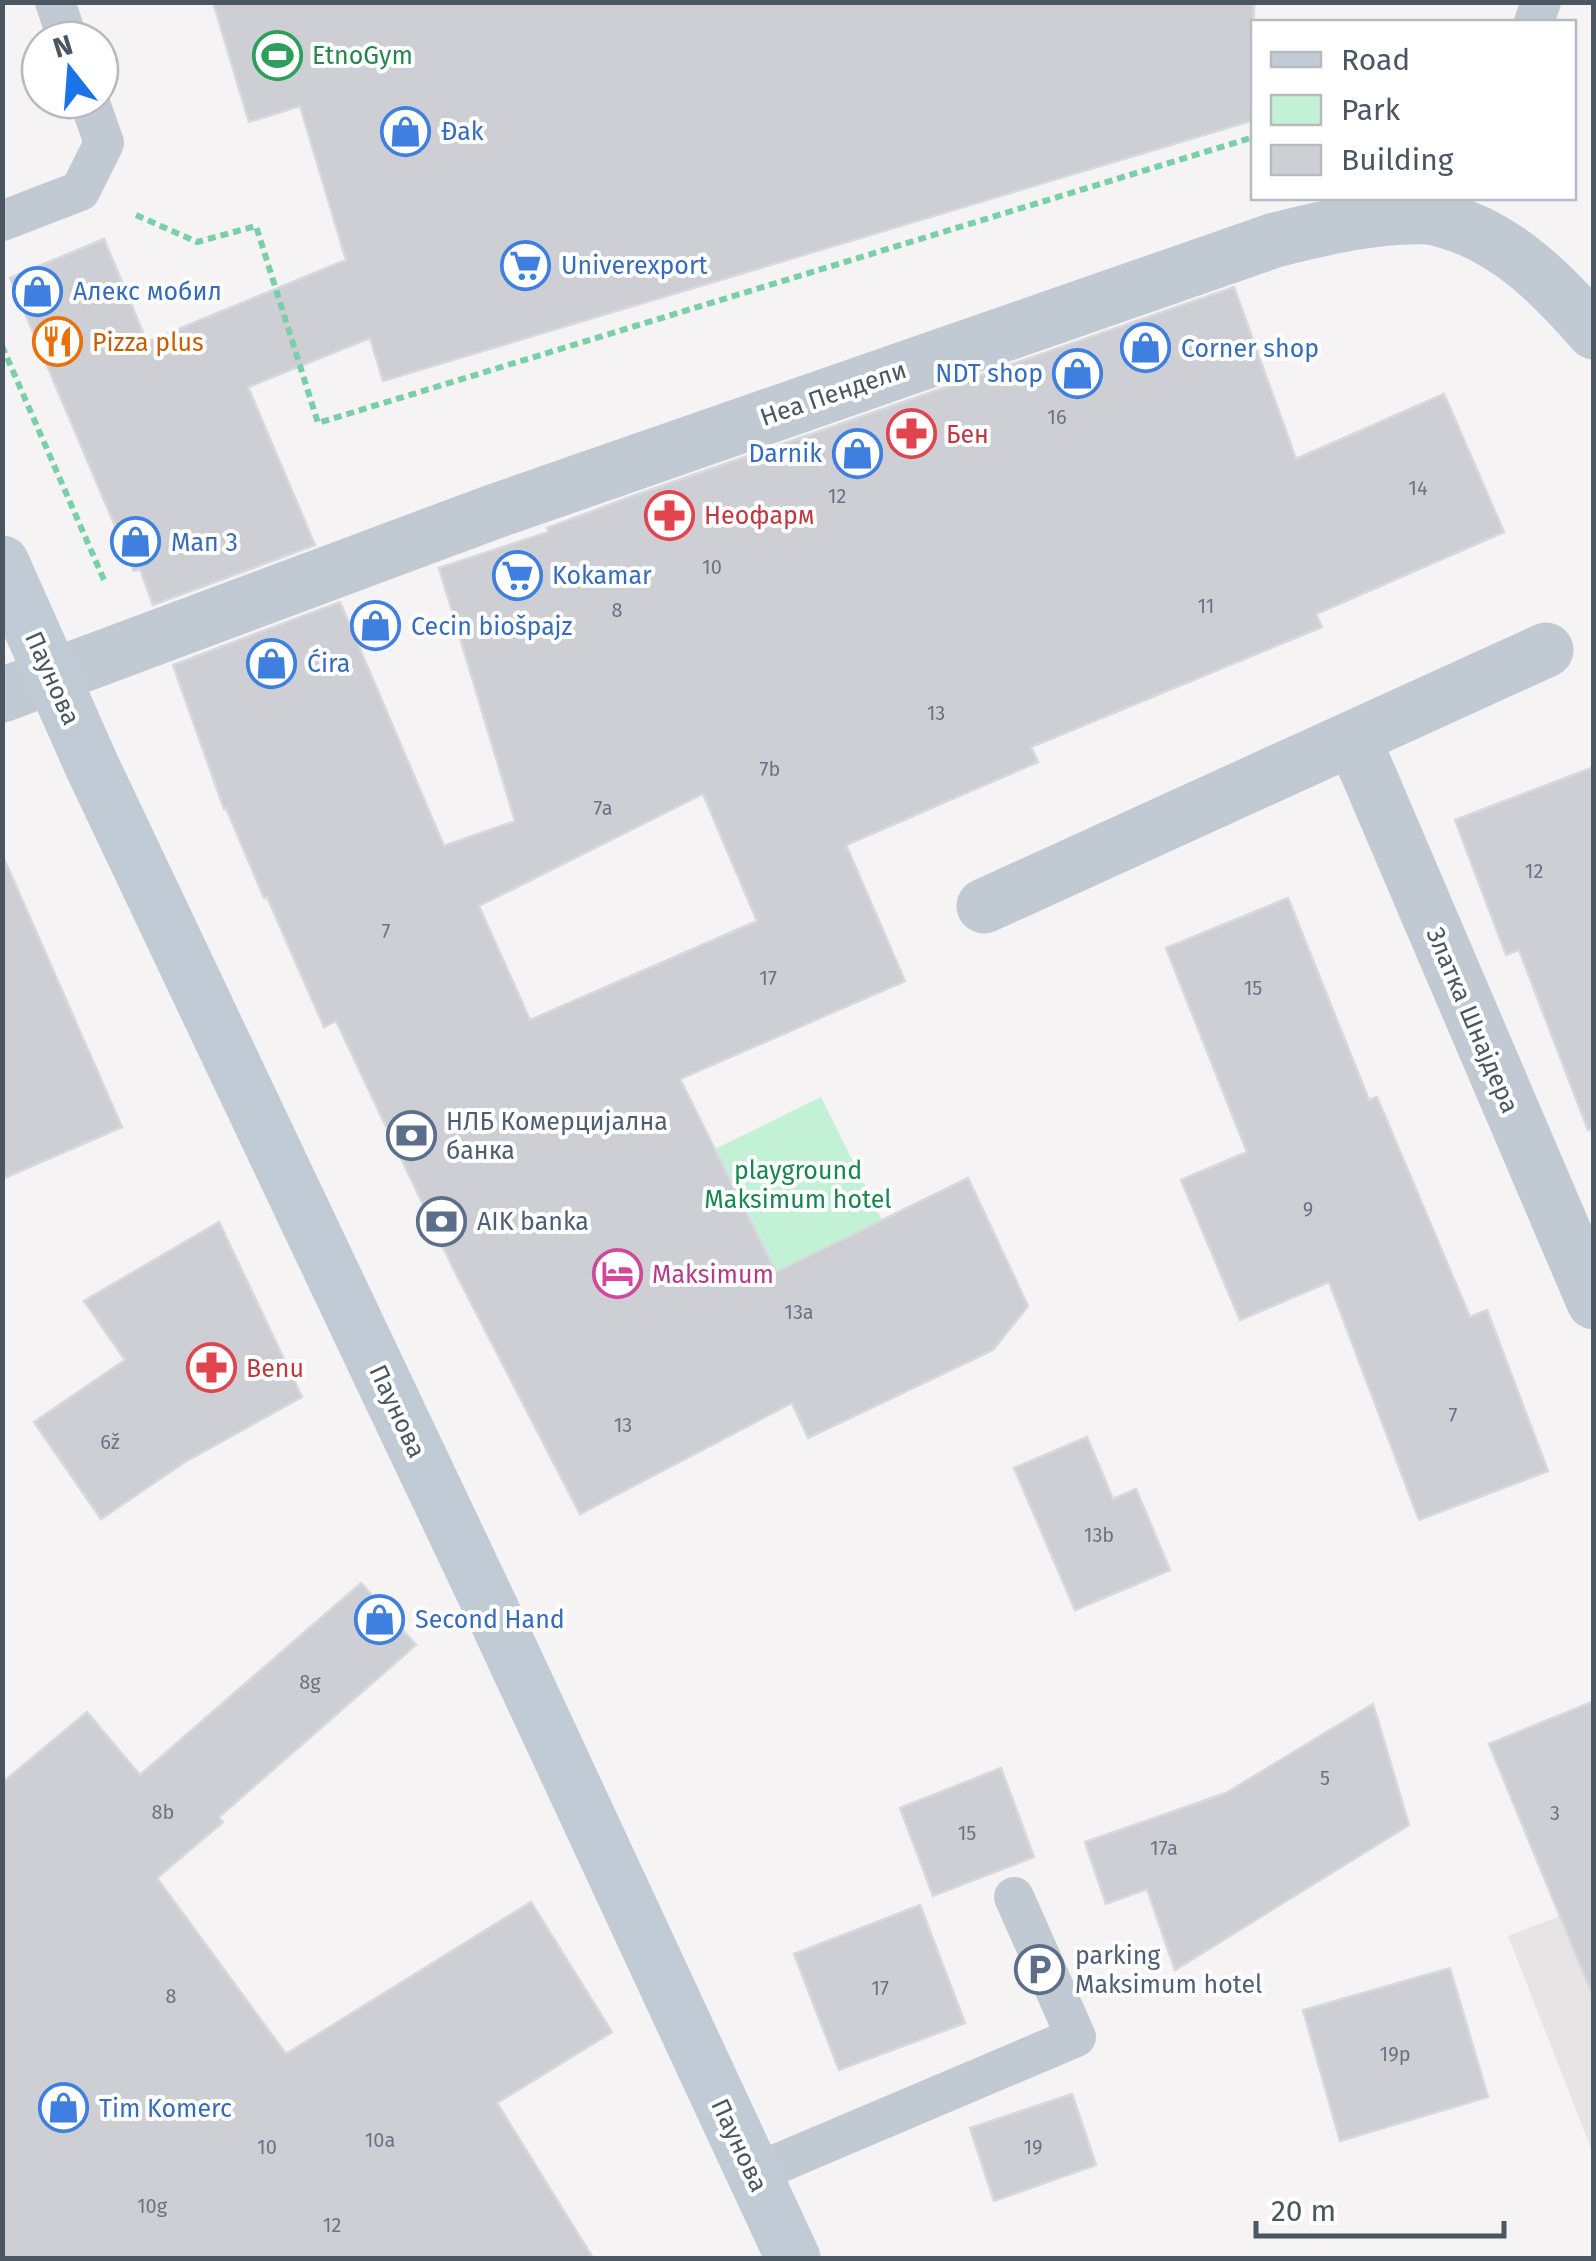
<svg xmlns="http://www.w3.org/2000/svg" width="1596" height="2261" font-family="'Fira Sans',sans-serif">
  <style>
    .education { fill: #e6e4e5 }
    .green { fill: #c3f1d5 }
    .building { fill: #cdcfd5; stroke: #d7d9de; stroke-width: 2.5; fill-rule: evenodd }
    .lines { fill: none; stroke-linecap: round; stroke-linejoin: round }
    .path { stroke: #7ad0a6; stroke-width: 6; stroke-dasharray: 8 5; stroke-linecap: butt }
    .lane { stroke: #c1cad2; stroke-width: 40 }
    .street { stroke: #c1cad2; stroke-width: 55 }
    .secondary { stroke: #c1cbd6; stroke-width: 55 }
    .labels { text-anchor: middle; stroke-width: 8; stroke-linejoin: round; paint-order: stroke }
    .number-label { font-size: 20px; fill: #6b747e }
    .leisure-label { font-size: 25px; fill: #27864d; stroke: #fff; text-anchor: start }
    .shop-label { font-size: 25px; fill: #366cbe; stroke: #fff; text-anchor: start }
    .food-label { font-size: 25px; fill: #c56008; stroke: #fff; text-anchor: start }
    .street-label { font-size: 25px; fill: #4a5661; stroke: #fff }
    .health-label { font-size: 25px; fill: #be3a42; stroke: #fff; text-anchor: start }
    .service-label { font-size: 25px; fill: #4e5e75; stroke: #fff; text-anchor: start }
    .park-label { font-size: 25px; fill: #17864f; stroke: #fff }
    .hotel-label { font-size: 25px; fill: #b23c85; stroke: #fff; text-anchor: start }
  </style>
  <rect width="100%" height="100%" fill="#f5f3f3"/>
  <!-- education -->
  <path class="education" d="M1593 1903V2153L1508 1936Z"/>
  <!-- green -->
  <path class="green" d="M821 1097 882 1220 776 1273 715 1149Z"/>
  <!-- building -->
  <path class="building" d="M213 2H1254V120L383 381 370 338 248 387 315 545 153 605 140 569 134 571 10 278 104 239 147 342 346 260 300 106 249 122Z
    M1234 287 1296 459 1444 394 1504 532 1316 614 1322 627 1031 747 1038 762 846 845 905 981 680 1079 776 1272 968 1178 1028 1306 993 1350 808 1438 792 1403 580 1514 454 1270 336 1021 324 1027 267 897 264 898 226 808 224 809 173 665 340 602 444 846 515 821 439 568 548 532 547 528 627 498ZM703 794 757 921 530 1020 479 906Z
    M1594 767V1128L1588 1130 1519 950 1506 955 1455 820Z
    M2 854 122 1127 2 1179Z
    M1288 898 1369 1100 1377 1097 1470 1317 1487 1310 1548 1471 1419 1520 1329 1282 1240 1320 1181 1180 1247 1152 1166 948Z
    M219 1222 302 1397 185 1462 101 1519 34 1422 125 1360 84 1301Z
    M1087 1437 1113 1499 1136 1489 1170 1570 1075 1610 1014 1468Z
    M361 1583 416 1645 219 1817 223 1822 157 1878 286 2054 531 1902 612 2032 497 2103 593 2258H2V1783L87 1712 140 1775Z
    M1594 1701V1993L1592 1994 1489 1744Z
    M1373 1704 1409 1825 1175 1970 1147 1889 1106 1904 1085 1842 1226 1793Z
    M1001 1768 1034 1857 933 1896 900 1808Z
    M920 1905 965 2023 839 2070 794 1954Z
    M1450 1968 1488 2097 1340 2141 1303 2010Z
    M1072 2094 1096 2165 994 2201 970 2128Z"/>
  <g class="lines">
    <!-- path -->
    <path class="path" d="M136 215 197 242 256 226 318 423 1254 137
      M2 346 104 580"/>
    <!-- lane -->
    <path class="lane" d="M55 2 68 40
      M1534 22 1541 2
      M2 221 80 191 104 143 89 100
      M753 2174 1076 2037 1014 1897"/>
    <!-- street -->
    <path class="street" d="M2 695 490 513 1275 240C1323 228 1377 215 1427 217 1434 217 1442 220 1449 222 1508 239 1554 286 1594 332
      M1353 738 1594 1302
      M984 906 1546 650"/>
    <!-- secondary -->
    <path class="secondary" d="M2 563 92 766 491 1608 793 2258"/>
  </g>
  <!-- icons -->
  <defs>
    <symbol id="stadium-ring" viewBox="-11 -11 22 22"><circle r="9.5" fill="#fff" stroke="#2e9e5b" stroke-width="1.5"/><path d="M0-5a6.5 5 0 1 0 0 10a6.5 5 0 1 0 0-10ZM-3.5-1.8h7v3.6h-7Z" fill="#2e9e5b"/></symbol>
    <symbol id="shop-ring" viewBox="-11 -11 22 22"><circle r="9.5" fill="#fff" stroke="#3f7fe0" stroke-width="1.5"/><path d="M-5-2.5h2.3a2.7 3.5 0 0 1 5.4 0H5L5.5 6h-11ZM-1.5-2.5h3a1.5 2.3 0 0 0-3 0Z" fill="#3f7fe0"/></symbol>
    <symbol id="supermarket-ring" viewBox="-11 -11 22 22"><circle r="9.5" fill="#fff" stroke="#3f7fe0" stroke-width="1.5"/><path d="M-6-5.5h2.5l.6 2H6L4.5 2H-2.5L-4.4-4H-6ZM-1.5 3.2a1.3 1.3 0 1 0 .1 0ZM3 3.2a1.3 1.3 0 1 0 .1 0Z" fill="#3f7fe0"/></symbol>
    <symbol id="restaurant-ring" viewBox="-11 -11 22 22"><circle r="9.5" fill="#fff" stroke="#e8710a" stroke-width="1.5"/><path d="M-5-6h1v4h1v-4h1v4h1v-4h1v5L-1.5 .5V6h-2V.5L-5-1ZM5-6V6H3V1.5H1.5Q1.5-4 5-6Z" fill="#e8710a"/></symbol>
    <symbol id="pharmacy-ring" viewBox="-11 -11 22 22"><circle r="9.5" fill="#fff" stroke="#e0444e" stroke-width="1.5"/><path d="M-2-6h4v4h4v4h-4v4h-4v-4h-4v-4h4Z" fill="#e0444e"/></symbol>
    <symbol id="bank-ring" viewBox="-11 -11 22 22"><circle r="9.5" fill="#fff" stroke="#5c6f8a" stroke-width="1.5"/><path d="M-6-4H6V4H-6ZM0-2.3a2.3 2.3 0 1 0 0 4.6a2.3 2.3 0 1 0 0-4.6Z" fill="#5c6f8a"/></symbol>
    <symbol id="hotel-ring" viewBox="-11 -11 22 22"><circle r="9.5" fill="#fff" stroke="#d1479c" stroke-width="1.5"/><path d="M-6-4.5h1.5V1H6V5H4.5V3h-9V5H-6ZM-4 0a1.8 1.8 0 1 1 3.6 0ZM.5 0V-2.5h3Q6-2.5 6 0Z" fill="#d1479c"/></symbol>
    <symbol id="parking-ring" viewBox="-11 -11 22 22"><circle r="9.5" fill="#fff" stroke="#5c6f8a" stroke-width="1.5"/><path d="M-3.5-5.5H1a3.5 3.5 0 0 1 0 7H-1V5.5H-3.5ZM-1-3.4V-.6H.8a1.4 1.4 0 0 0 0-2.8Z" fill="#5c6f8a"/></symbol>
  </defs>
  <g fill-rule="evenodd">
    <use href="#stadium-ring" x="250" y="28" width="55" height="55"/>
    <use href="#shop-ring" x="378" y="104" width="55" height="55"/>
    <use href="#supermarket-ring" x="498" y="238" width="55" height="55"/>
    <use href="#shop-ring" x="10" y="264" width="55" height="55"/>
    <use href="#restaurant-ring" x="30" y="314" width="55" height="55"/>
    <use href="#shop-ring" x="1118" y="320" width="55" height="55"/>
    <use href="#shop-ring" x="1050" y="346" width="55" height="55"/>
    <use href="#pharmacy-ring" x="884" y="406" width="55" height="55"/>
    <use href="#shop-ring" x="830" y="426" width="55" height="55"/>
    <use href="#pharmacy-ring" x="642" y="488" width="55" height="55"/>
    <use href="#shop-ring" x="108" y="514" width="55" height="55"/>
    <use href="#supermarket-ring" x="490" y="548" width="55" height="55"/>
    <use href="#shop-ring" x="348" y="598" width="55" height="55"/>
    <use href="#shop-ring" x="244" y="636" width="55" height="55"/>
    <use href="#bank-ring" x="384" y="1108" width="55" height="55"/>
    <use href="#bank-ring" x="414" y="1194" width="55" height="55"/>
    <use href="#hotel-ring" x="590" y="1246" width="55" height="55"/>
    <use href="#pharmacy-ring" x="184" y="1340" width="55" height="55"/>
    <use href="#shop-ring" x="352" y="1592" width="55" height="55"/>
    <use href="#parking-ring" x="1012" y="1942" width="55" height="55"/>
    <use href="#shop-ring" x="36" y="2080" width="55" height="55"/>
  </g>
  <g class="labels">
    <!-- number labels -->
    <g class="number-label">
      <text x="1057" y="424">16</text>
      <text x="1418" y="495">14</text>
      <text x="837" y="503">12</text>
      <text x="712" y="574">10</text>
      <text x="1206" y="613">11</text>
      <text x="617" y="617">8</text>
      <text x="936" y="720">13</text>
      <text x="770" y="776">7b</text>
      <text x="603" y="815">7a</text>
      <text x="1534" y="878">12</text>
      <text x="386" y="938">7</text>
      <text x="768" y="985">17</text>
      <text x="1253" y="995">15</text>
      <text x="1308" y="1216">9</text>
      <text x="799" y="1319">13a</text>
      <text x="1453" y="1422">7</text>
      <text x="623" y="1432">13</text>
      <text x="110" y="1449">6ž</text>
      <text x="1099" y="1542">13b</text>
      <text x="310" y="1689">8g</text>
      <text x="1325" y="1785">5</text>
      <text x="163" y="1819">8b</text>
      <text x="1555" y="1820">3</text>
      <text x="967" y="1840">15</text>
      <text x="1164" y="1855">17a</text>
      <text x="880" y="1995">17</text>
      <text x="171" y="2003">8</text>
      <text x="1395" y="2061">19p</text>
      <text x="380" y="2147">10a</text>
      <text x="267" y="2154">10</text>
      <text x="1033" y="2154">19</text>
      <text x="152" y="2213">10g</text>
      <text x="332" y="2232">12</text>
    </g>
    <!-- leisure labels -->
    <g class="leisure-label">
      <text x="312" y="64">EtnoGym</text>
    </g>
    <!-- shop labels -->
    <g class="shop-label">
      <text x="441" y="140">Đak</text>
      <text x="561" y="274">Univerexport</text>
      <text x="73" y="300">Алекс мобил</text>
      <text x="1181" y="357">Corner shop</text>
      <text x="1043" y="382" text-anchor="end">NDT shop</text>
      <text x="822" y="462" text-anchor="end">Darnik</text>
      <text x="171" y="551">Мап 3</text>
      <text x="552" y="584">Kokamar</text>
      <text x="411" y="635">Cecin biošpajz</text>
      <text x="307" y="672">Ćira</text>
      <text x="415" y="1628">Second Hand</text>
      <text x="99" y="2117">Tim Komerc</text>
    </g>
    <!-- food labels -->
    <g class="food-label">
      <text x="92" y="351">Pizza plus</text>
    </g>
    <!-- street labels -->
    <g class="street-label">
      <text transform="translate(833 393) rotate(-19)" y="9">Неа Пендели</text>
      <text transform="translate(53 678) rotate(66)" y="9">Паунова</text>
      <text transform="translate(1473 1020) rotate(67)" y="9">Златка Шнајдера</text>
      <text transform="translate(398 1411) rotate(65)" y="9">Паунова</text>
      <text transform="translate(740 2145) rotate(65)" y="9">Паунова</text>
    </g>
    <!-- health labels -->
    <g class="health-label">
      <text x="946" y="443">Бен</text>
      <text x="704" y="524">Неофарм</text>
      <text x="246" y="1377">Benu</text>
    </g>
    <!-- service labels -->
    <g class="service-label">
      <text x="446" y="1130">НЛБ Комерцијална<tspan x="446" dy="29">банка</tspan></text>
      <text x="477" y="1230">AIK banka</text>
      <text x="1075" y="1964">parking<tspan x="1075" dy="29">Maksimum hotel</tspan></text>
    </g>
    <!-- park labels -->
    <g class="park-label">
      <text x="798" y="1179">playground<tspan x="798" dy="29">Maksimum hotel</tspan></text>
    </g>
    <!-- hotel labels -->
    <g class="hotel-label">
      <text x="652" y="1283">Maksimum</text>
    </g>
  </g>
  <!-- border -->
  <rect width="1596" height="2261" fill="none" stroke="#4a5661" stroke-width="10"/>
  <!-- legend -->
  <rect x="1251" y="20" width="325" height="180" fill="#ffffff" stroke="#b7bbc0" stroke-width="2.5"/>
  <rect x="1271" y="52" width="50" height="15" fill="#c1cbd6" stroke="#b7bbc0" stroke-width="2.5"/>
  <text x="1341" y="70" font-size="30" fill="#4a5661">Road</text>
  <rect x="1271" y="95" width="50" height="30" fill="#c3f1d5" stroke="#b7bbc0" stroke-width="2.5"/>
  <text x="1341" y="120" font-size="30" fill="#4a5661">Park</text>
  <rect x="1271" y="145" width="50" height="30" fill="#cdcfd5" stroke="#b7bbc0" stroke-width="2.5"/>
  <text x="1341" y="170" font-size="30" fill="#4a5661">Building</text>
  <!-- north arrow -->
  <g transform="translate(70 70) rotate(343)"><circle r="48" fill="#ffffff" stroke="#b7bbc0" stroke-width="2.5"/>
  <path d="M0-8L18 38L0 25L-18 38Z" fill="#1a73e8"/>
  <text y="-15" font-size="28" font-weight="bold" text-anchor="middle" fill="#4a5661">N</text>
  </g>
  <!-- scale -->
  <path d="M1256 2221v15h248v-15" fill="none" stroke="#4a5661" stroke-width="5"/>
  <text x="1271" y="2221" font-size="30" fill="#4a5661" stroke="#ffffff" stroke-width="8" paint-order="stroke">20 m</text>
</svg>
